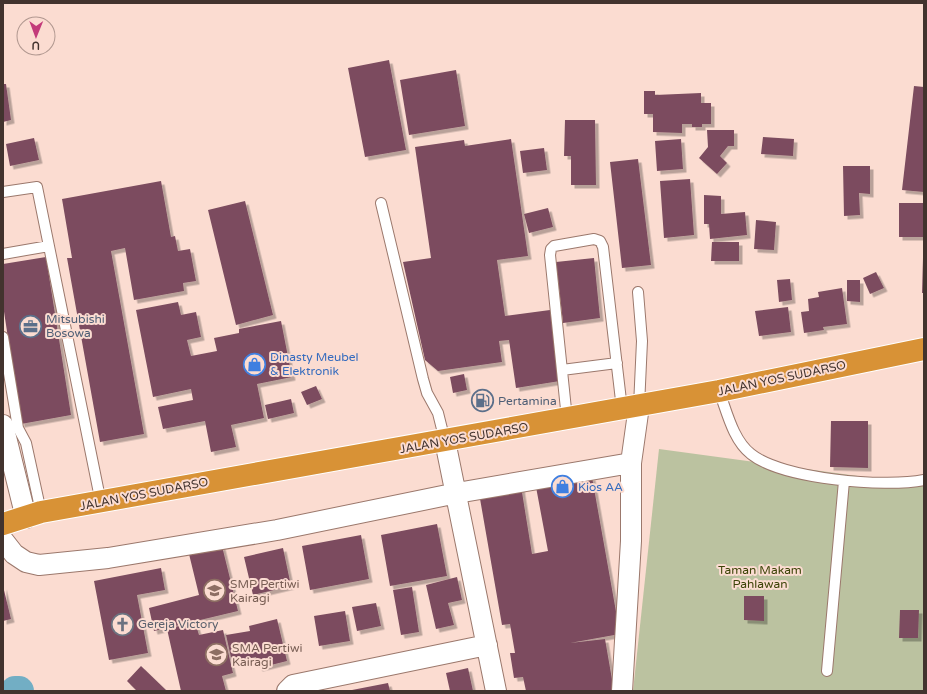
<svg xmlns="http://www.w3.org/2000/svg" width="927" height="694" font-family="'Varela Round',sans-serif">
  <style>
    .green { fill: #bbc2a0 }
    .lines { fill: none; stroke-linecap: round; stroke-linejoin: round }
    .river { stroke: #72aec4; stroke-width: 30 }
    .building { fill: #7b4c5e; filter: url(#shadow) }
    .lane-casing { stroke: #9b786c; stroke-width: 12 }
    .street-casing { stroke: #9b786c; stroke-width: 22 }
    .highway-casing { stroke: #fff; stroke-width: 24 }
    .lane { stroke: #fff; stroke-width: 10 }
    .street { stroke: #fff; stroke-width: 20 }
    .highway { stroke: #d89236; stroke-width: 22 }
    .labels { text-anchor: middle; stroke-width: 4; stroke-linejoin: round; paint-order: stroke }
    .service-label { font-size: 12px; fill: #4e5e75; stroke: #fbdcd1; text-anchor: start }
    .shop-label { font-size: 12px; fill: #366cbe; stroke: #fbdcd1; text-anchor: start }
    .street-label { font-size: 12px; fill: #42332e; stroke: #fbdcd1 }
    .park-label { font-size: 12px; fill: #3d4408; stroke: #fbdcd1 }
    .education-label { font-size: 12px; fill: #785e54; stroke: #fbdcd1; text-anchor: start }
    .worship-label { font-size: 12px; fill: #5b616d; stroke: #fbdcd1; text-anchor: start }
  </style>
  <defs>
    <filter id="shadow"><feDropShadow dx="3.5" dy="3.5" stdDeviation="0" flood-color="#0004"/></filter>
  </defs>
  <rect width="100%" height="100%" fill="#fbdcd1"/>
  <!-- green -->
  <path class="green" d="M659 449 924 485V691H633Z"/>
  <g class="lines">
    <!-- river -->
    <path class="river" d="M15 691H19"/>
  </g>
  <!-- building -->
  <path class="building" d="M389 60 406 150 365 157 348 68Z
    M456 70 465 126 409 135 400 80Z
    M3 84H6L11 120 3 122Z
    M914 86 924 87V192L902 190Z
    M644 91H655V95L701 93V103H711V124H702V127H692V124H682V133L653 132V114H644Z
    M565 120H595L596 185H571V156H564Z
    M707 130H734V146H728L720 156 727 163 717 174 699 158 708 147Z
    M763 137 794 139 793 156 761 154Z
    M34 138 39 160 10 166 6 144Z
    M511 139 528 256 497 260 505 316 550 310 560 381 516 388 509 340 499 341 502 362 438 371 425 360 403 262 431 258 415 147 464 140 465 146Z
    M681 139 683 169 657 171 655 141Z
    M544 148 547 170 523 173 520 151Z
    M638 159 651 265 622 268 610 162Z
    M843 166H870V194L859 193 860 215 844 216Z
    M690 179 694 235 664 238 660 181Z
    M161 181 171 237 175 236 178 251 190 249 196 281 183 283 184 291 134 300 125 248 111 251 144 434 100 442 67 258H72L62 199Z
    M704 195 721 196V214L745 212 747 235 710 239 709 224H704Z
    M245 201 273 315 236 325 208 210Z
    M899 203H924V237H899Z
    M548 208 553 227 529 233 524 214Z
    M756 220 776 222 774 250 754 249Z
    M712 242H739V261H711Z
    M46 257 71 415 21 424 3 305V264Z
    M594 258 600 318 563 323 556 262Z
    M923 258H924V293H922Z
    M876 272 884 288 870 294 863 278Z
    M790 279 792 300 779 302 777 280Z
    M847 280H860V302L847 301Z
    M842 288 847 324 823 327 824 330 804 333 801 312 809 311 808 299 819 297 818 292Z
    M178 302 181 315 196 312 201 337 187 340 191 356 217 351 214 338 239 333V329L281 321 292 377 257 384 264 418 231 425 236 447 211 452 205 421 163 429 158 407 193 400 191 389 153 397 136 310Z
    M788 307 791 332 759 336 755 311Z
    M464 374 467 390 453 393 450 377Z
    M316 386 322 399 307 405 301 392Z
    M291 399 294 413 268 419 265 405Z
    M831 421H868V468L830 467Z
    M592 477 620 634 570 643 605 639 614 691H526L523 677 514 678 510 653H515L510 624 502 625 479 493 521 486 532 554 548 551 536 487Z
    M437 524 447 576 390 586 381 535Z
    M361 535 369 579 310 590 302 546Z
    M222 546 238 611 154 631 149 608 199 595 189 554Z
    M283 548 291 586 253 595 244 557Z
    M161 568 165 590 137 595 148 653 109 660 94 581Z
    M457 577 462 600 448 603 454 625 436 629 426 585Z
    M3 586 11 619 3 621Z
    M412 587 419 632 401 635 393 590Z
    M744 596H764V621L744 620Z
    M376 603 381 626 357 631 352 607Z
    M900 610H919L918 638H899Z
    M345 611 350 641 319 646 314 616Z
    M277 619 287 661 259 668 256 657 232 662 226 635 250 631 249 626Z
    M195 622 199 635 223 630 233 673 222 676 226 691H181L167 629Z
    M141 666 167 691H137L127 681Z
    M468 668 473 691H450L446 673Z
    M388 683 390 691H352V690Z"/>
  <g class="lines">
    <defs>
      <path id="lane" d="M3 192 37 187 101 503
        M381 203 423 379 427 393 438 413 445 441
        M3 254 49 246
        M638 292 642 341 639 406
        M3 337 18 428 26 443 41 512
        M562 370 617 363
        M719 391C727 412 733 440 751 454 782 479 885 488 924 480
        M567 419 550 255 551 249 554 246 594 239 600 241 603 247 622 409
        M827 671 844 481"/>
      <path id="street" d="M3 425 26 518
        M445 441 496 691
        M3 540 14 554 26 562 39 565 108 558 277 530 457 493 631 463
        M287 691 293 685 487 645
        M622 691 631 541V463L639 406"/>
      <path id="highway" d="M3 524 41 512 719 391 924 349"/>
    </defs>
    <!-- lane casing -->
    <use href="#lane" class="lane-casing"/>
    <!-- street casing -->
    <use href="#street" class="street-casing"/>
    <!-- highway casing -->
    <use href="#highway" class="highway-casing"/>
    <!-- lane -->
    <use href="#lane" class="lane"/>
    <!-- street -->
    <use href="#street" class="street"/>
    <!-- highway -->
    <use href="#highway" class="highway"/>
  </g>
  <!-- icons -->
  <defs>
    <symbol id="office-ring" viewBox="-11 -11 22 22"><circle r="9.5" fill="#fbdcd1" stroke="#5c6f8a" stroke-width="1.5"/><path d="M-6-3h4V-5.5h4V-3h4V5H-6ZM-1-4.5V-3h2v-1.5ZM-6 0V1H6V0Z" fill="#5c6f8a"/></symbol>
    <symbol id="shop-ring" viewBox="-11 -11 22 22"><circle r="9.5" fill="#fbdcd1" stroke="#3f7fe0" stroke-width="1.5"/><path d="M-5-2.5h2.3a2.7 3.5 0 0 1 5.4 0H5L5.5 6h-11ZM-1.5-2.5h3a1.5 2.3 0 0 0-3 0Z" fill="#3f7fe0"/></symbol>
    <symbol id="fuel-ring" viewBox="-11 -11 22 22"><circle r="9.5" fill="#fbdcd1" stroke="#5c6f8a" stroke-width="1.5"/><path d="M-5.5-6h7V0h2V4h1.3V-2.5L3-4.5l.8-.8L6-3V5H2.5V1h-1V6h-7ZM-4.2-4.7v3.2H.2V-4.7Z" fill="#5c6f8a"/></symbol>
    <symbol id="school-ring" viewBox="-11 -11 22 22"><circle r="9.5" fill="#fbdcd1" stroke="#8d6e63" stroke-width="1.5"/><path d="M0-5L7-2L0 1L-7-2ZM-4 1L0 2.5L4 1V4Q0 6-4 4Z" fill="#8d6e63"/></symbol>
    <symbol id="church-ring" viewBox="-11 -11 22 22"><circle r="9.5" fill="#fbdcd1" stroke="#6b7280" stroke-width="1.5"/><path d="M-1.2-6h2.4v3.5h3.3v2.4h-3.3V6h-2.4V-.1h-3.3v-2.4h3.3Z" fill="#6b7280"/></symbol>
  </defs>
  <g fill-rule="evenodd">
    <use href="#office-ring" x="18" y="314" width="25" height="25"/>
    <use href="#shop-ring" x="242" y="352" width="25" height="25"/>
    <use href="#fuel-ring" x="470" y="388" width="25" height="25"/>
    <use href="#shop-ring" x="550" y="474" width="25" height="25"/>
    <use href="#school-ring" x="202" y="578" width="25" height="25"/>
    <use href="#church-ring" x="110" y="612" width="25" height="25"/>
    <use href="#school-ring" x="204" y="642" width="25" height="25"/>
  </g>
  <g class="labels">
    <!-- service labels -->
    <g class="service-label">
      <text x="46" y="323">Mitsubishi<tspan x="46" dy="14">Bosowa</tspan></text>
      <text x="498" y="405">Pertamina</text>
    </g>
    <!-- shop labels -->
    <g class="shop-label">
      <text x="270" y="361">Dinasty Meubel<tspan x="270" dy="14">&amp; Elektronik</tspan></text>
      <text x="578" y="491">Kios AA</text>
    </g>
    <!-- street labels -->
    <g class="street-label">
      <text transform="translate(782 378) rotate(-12)" y="4">JALAN YOS SUDARSO</text>
      <text transform="translate(464 438) rotate(-10)" y="4">JALAN YOS SUDARSO</text>
      <text transform="translate(144 494) rotate(-11)" y="4">JALAN YOS SUDARSO</text>
    </g>
    <!-- park labels -->
    <g class="park-label">
      <text x="760" y="574">Taman Makam<tspan x="760" dy="14">Pahlawan</tspan></text>
    </g>
    <!-- education labels -->
    <g class="education-label">
      <text x="230" y="588">SMP Pertiwi<tspan x="230" dy="14">Kairagi</tspan></text>
      <text x="232" y="652">SMA Pertiwi<tspan x="232" dy="14">Kairagi</tspan></text>
    </g>
    <!-- worship labels -->
    <g class="worship-label">
      <text x="138" y="628">Gereja Victory</text>
    </g>
  </g>
  <!-- border -->
  <rect width="927" height="694" fill="none" stroke="#42332e" stroke-width="8"/>
  <!-- north arrow -->
  <g transform="translate(36 36) rotate(181)"><circle r="19" fill="#fbdcd1" stroke="#b19890"/>
  <path d="M0-3L7 15L0 10L-7 15Z" fill="#c33b7a"/>
  <text y="-6" font-size="11" font-weight="bold" text-anchor="middle" fill="#42332e">U</text>
  </g>
</svg>
